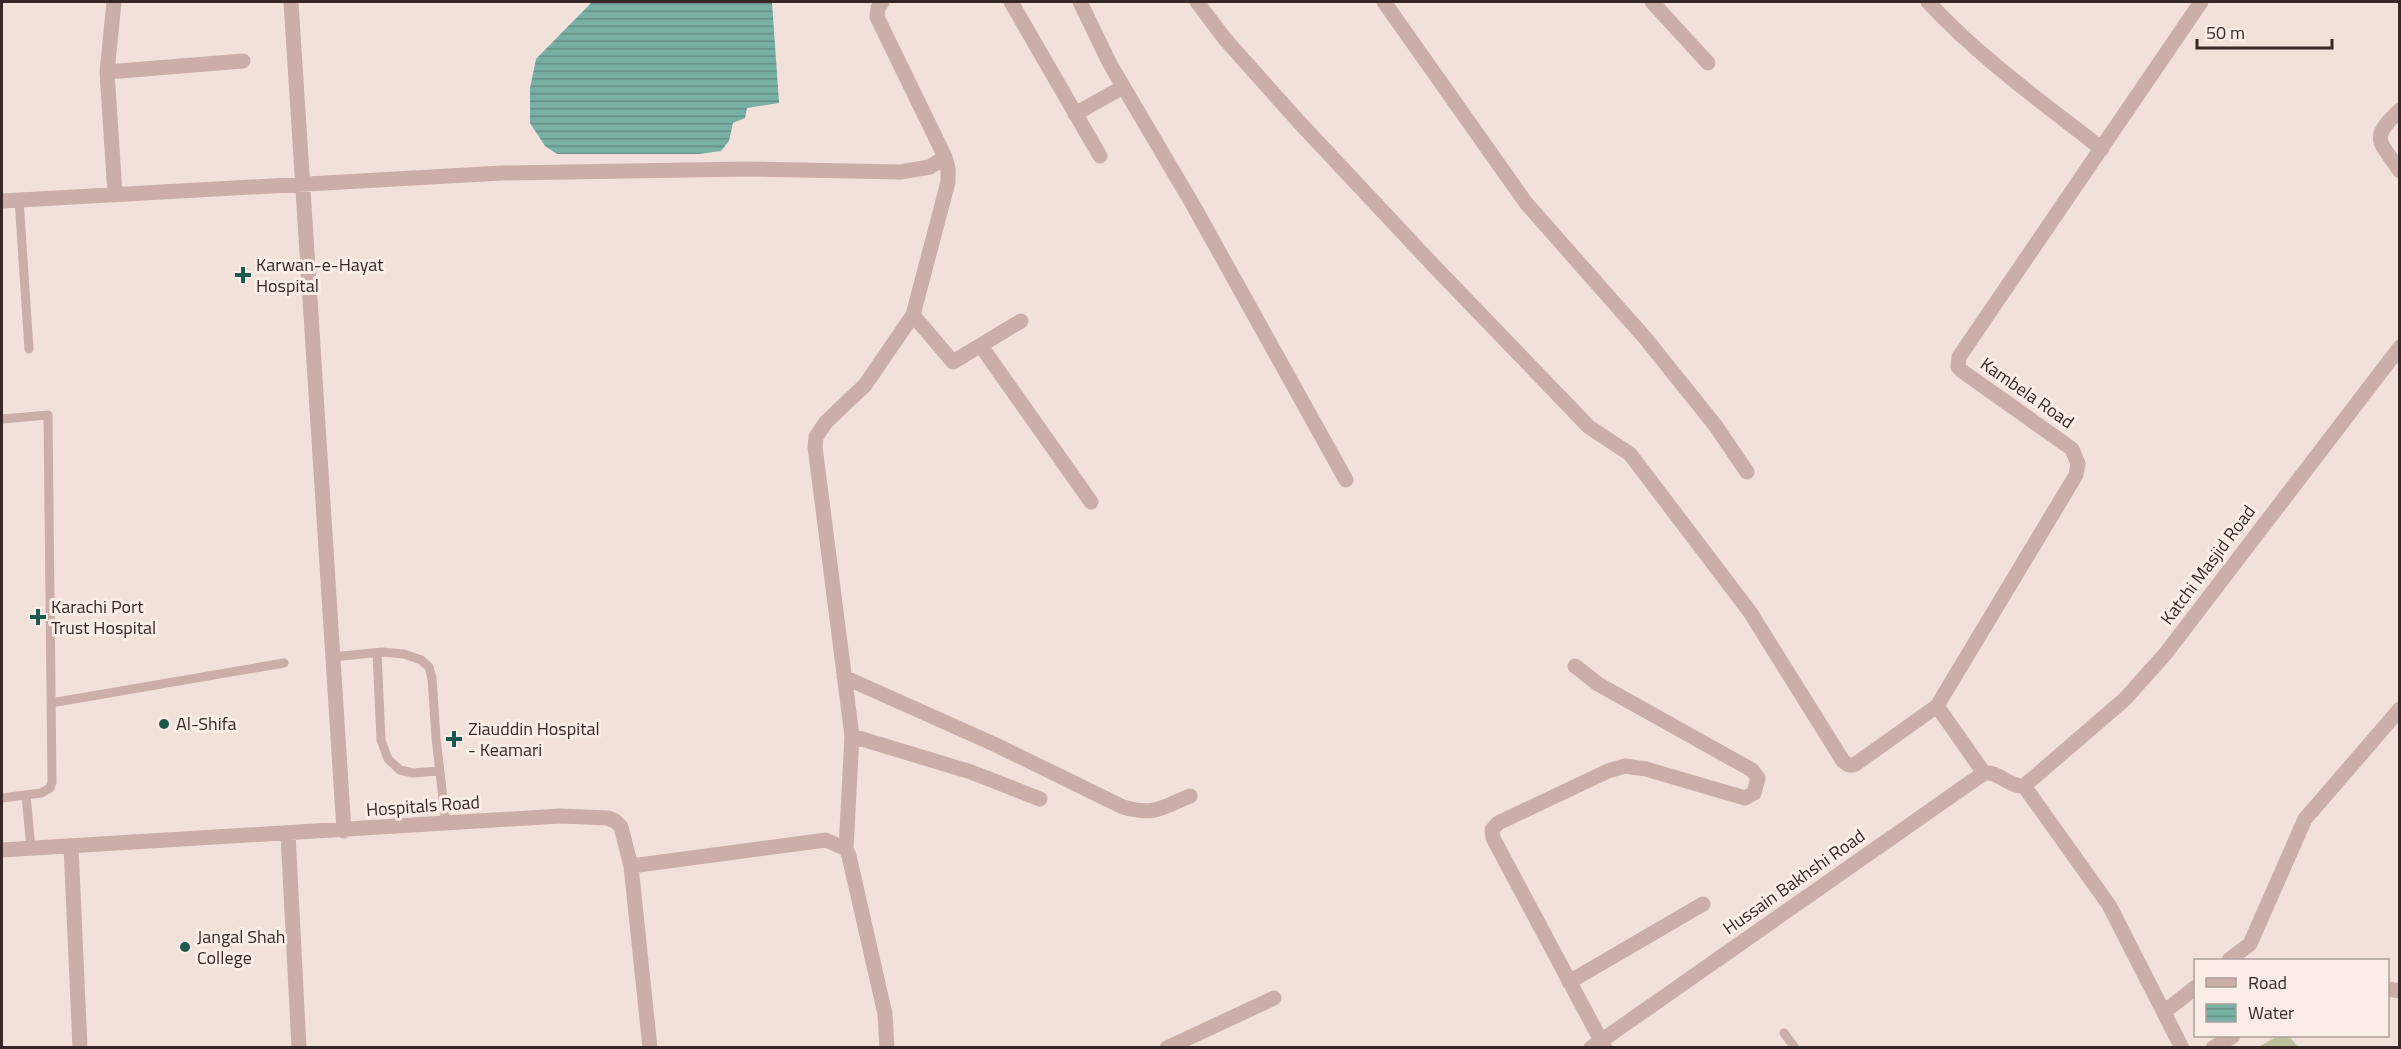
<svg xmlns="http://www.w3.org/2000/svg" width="2401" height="1049" font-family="'Titillium Web',sans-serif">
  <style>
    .green { fill: #bec19b }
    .water { fill: url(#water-rules) }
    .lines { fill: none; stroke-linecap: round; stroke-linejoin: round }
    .service { stroke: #caaea7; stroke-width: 9 }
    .minor { stroke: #caaea7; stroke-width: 15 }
    .tertiary { stroke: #caaea7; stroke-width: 15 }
    .poi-dot { fill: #1c594e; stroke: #faede7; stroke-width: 2 }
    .labels { text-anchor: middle; stroke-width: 6; stroke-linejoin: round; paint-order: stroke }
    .poi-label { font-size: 18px; fill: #372827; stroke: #faede7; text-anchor: start }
    .street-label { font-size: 18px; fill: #372827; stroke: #faede7 }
  </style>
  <defs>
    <pattern id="water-rules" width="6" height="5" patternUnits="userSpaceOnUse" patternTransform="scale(1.5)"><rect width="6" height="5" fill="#79b0a5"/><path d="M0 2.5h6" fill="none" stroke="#648f86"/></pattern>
  </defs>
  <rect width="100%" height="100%" fill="#f2e1db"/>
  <!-- green -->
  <path class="green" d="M2278 1036H2289L2298 1047H2258Z"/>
  <!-- water -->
  <path class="water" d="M592 2H772L779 103 747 108 745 118 733 123 729 141 721 151 699 154H557L545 146 530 123V88L536 59Z"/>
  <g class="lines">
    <!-- service -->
    <path class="service" d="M19 199 29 349
      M2 419 48 415 52 782 50 788 41 793 2 798
      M377 653 381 740 388 759 400 770 413 773 439 771
      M332 657 382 652 404 654 421 660 429 667 432 678 436 738 446 824
      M51 703 284 663
      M26 795 31 849
      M1784 1033 1795 1048"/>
    <!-- minor -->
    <path class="minor" d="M114 2 107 72 115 194
      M291 2 344 831
      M1011 2 1100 156
      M1080 2 1110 64 1193 205 1346 480
      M1197 2 1225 39 1299 122 1434 266 1589 427 1630 454 1750 612 1843 761 1849 765H1854L1937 706 1984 773
      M1384 2 1526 203 1646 339 1715 425 1747 472
      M1652 2 1708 63
      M1928 2C1980 58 2042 102 2102 149
      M107 72 243 61
      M2400 110C2369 139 2379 140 2400 171
      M1075 114 1123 87
      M2 201 502 173 747 169 900 172 930 167 945 157
      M913 315 953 362 1021 321
      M981 346 1091 502
      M1575 666 1598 684 1752 770 1758 778 1754 793 1745 798 1646 769 1625 766 1608 771 1498 823 1492 830 1493 838 1605 1048
      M844 677 996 745 1123 807C1155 816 1160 808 1190 796
      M1937 706 2076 475 2078 464 2072 449 1962 371 1958 367 1959 357 2201 2
      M852 736 971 772 1040 799
      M2024 786 2109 905 2182 1048
      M288 834 299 1048
      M71 846 80 1048
      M846 849 852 736 815 447 816 437 826 422 865 385 913 315 948 182V168L945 157 877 17 878 8 882 2
      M2 850 561 816 608 818 615 821 621 827 631 866 650 1048
      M631 866 826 840 846 849 849 856 885 1014 887 1048
      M2229 960 2250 944 2305 819 2400 709
      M1569 982 1703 904
      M2164 1012 2196 987
      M1167 1048 1274 998"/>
    <!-- tertiary -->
    <path class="tertiary" d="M2388 989 2400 991
      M1591 1048 1984 773C1998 771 2009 787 2024 786L2125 699 2166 653 2400 347
      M2213 1048 2233 1036"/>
  </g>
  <!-- markers -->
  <g class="poi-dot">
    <path d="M240 266h6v6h6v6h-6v6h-6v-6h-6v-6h6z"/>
    <path d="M35 608h6v6h6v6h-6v6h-6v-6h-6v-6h6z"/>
    <circle cx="164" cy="724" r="6"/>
    <path d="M451 730h6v6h6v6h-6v6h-6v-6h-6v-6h6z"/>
    <circle cx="185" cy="947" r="6"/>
  </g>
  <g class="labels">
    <!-- poi labels -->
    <g class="poi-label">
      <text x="256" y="271">Karwan-e-Hayat<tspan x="256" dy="21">Hospital</tspan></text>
      <text x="51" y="613">Karachi Port<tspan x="51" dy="21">Trust Hospital</tspan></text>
      <text x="176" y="730">Al-Shifa</text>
      <text x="468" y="735">Ziauddin Hospital<tspan x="468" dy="21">- Keamari</tspan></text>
      <text x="197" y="943">Jangal Shah<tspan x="197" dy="21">College</tspan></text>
    </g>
    <!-- street labels -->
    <g class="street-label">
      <text transform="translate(2027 393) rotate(35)" y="6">Kambela Road</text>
      <text transform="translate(2208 565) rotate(-53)" y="6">Katchi Masjid Road</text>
      <text transform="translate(423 806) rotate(-4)" y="6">Hospitals Road</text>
      <text transform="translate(1794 882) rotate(-35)" y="6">Hussain Bakhshi Road</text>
    </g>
  </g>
  <!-- border -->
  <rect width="2401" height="1049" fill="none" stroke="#372827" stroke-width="6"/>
  <!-- legend -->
  <rect x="2194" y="959" width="195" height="78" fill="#faede7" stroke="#ac9e9a" stroke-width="1.5"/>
  <rect x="2206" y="978" width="30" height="9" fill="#caaea7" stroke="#ac9e9a" stroke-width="1.5"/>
  <text x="2248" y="989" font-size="18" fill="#372827">Road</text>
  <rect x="2206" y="1004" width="30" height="18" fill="url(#water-rules)" stroke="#ac9e9a" stroke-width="1.5"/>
  <text x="2248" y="1019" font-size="18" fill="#372827">Water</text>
  <!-- scale -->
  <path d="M2197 39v9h135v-9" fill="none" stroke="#372827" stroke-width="3"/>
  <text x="2206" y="39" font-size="18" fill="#372827" stroke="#faede7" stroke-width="4.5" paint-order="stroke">50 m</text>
</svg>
